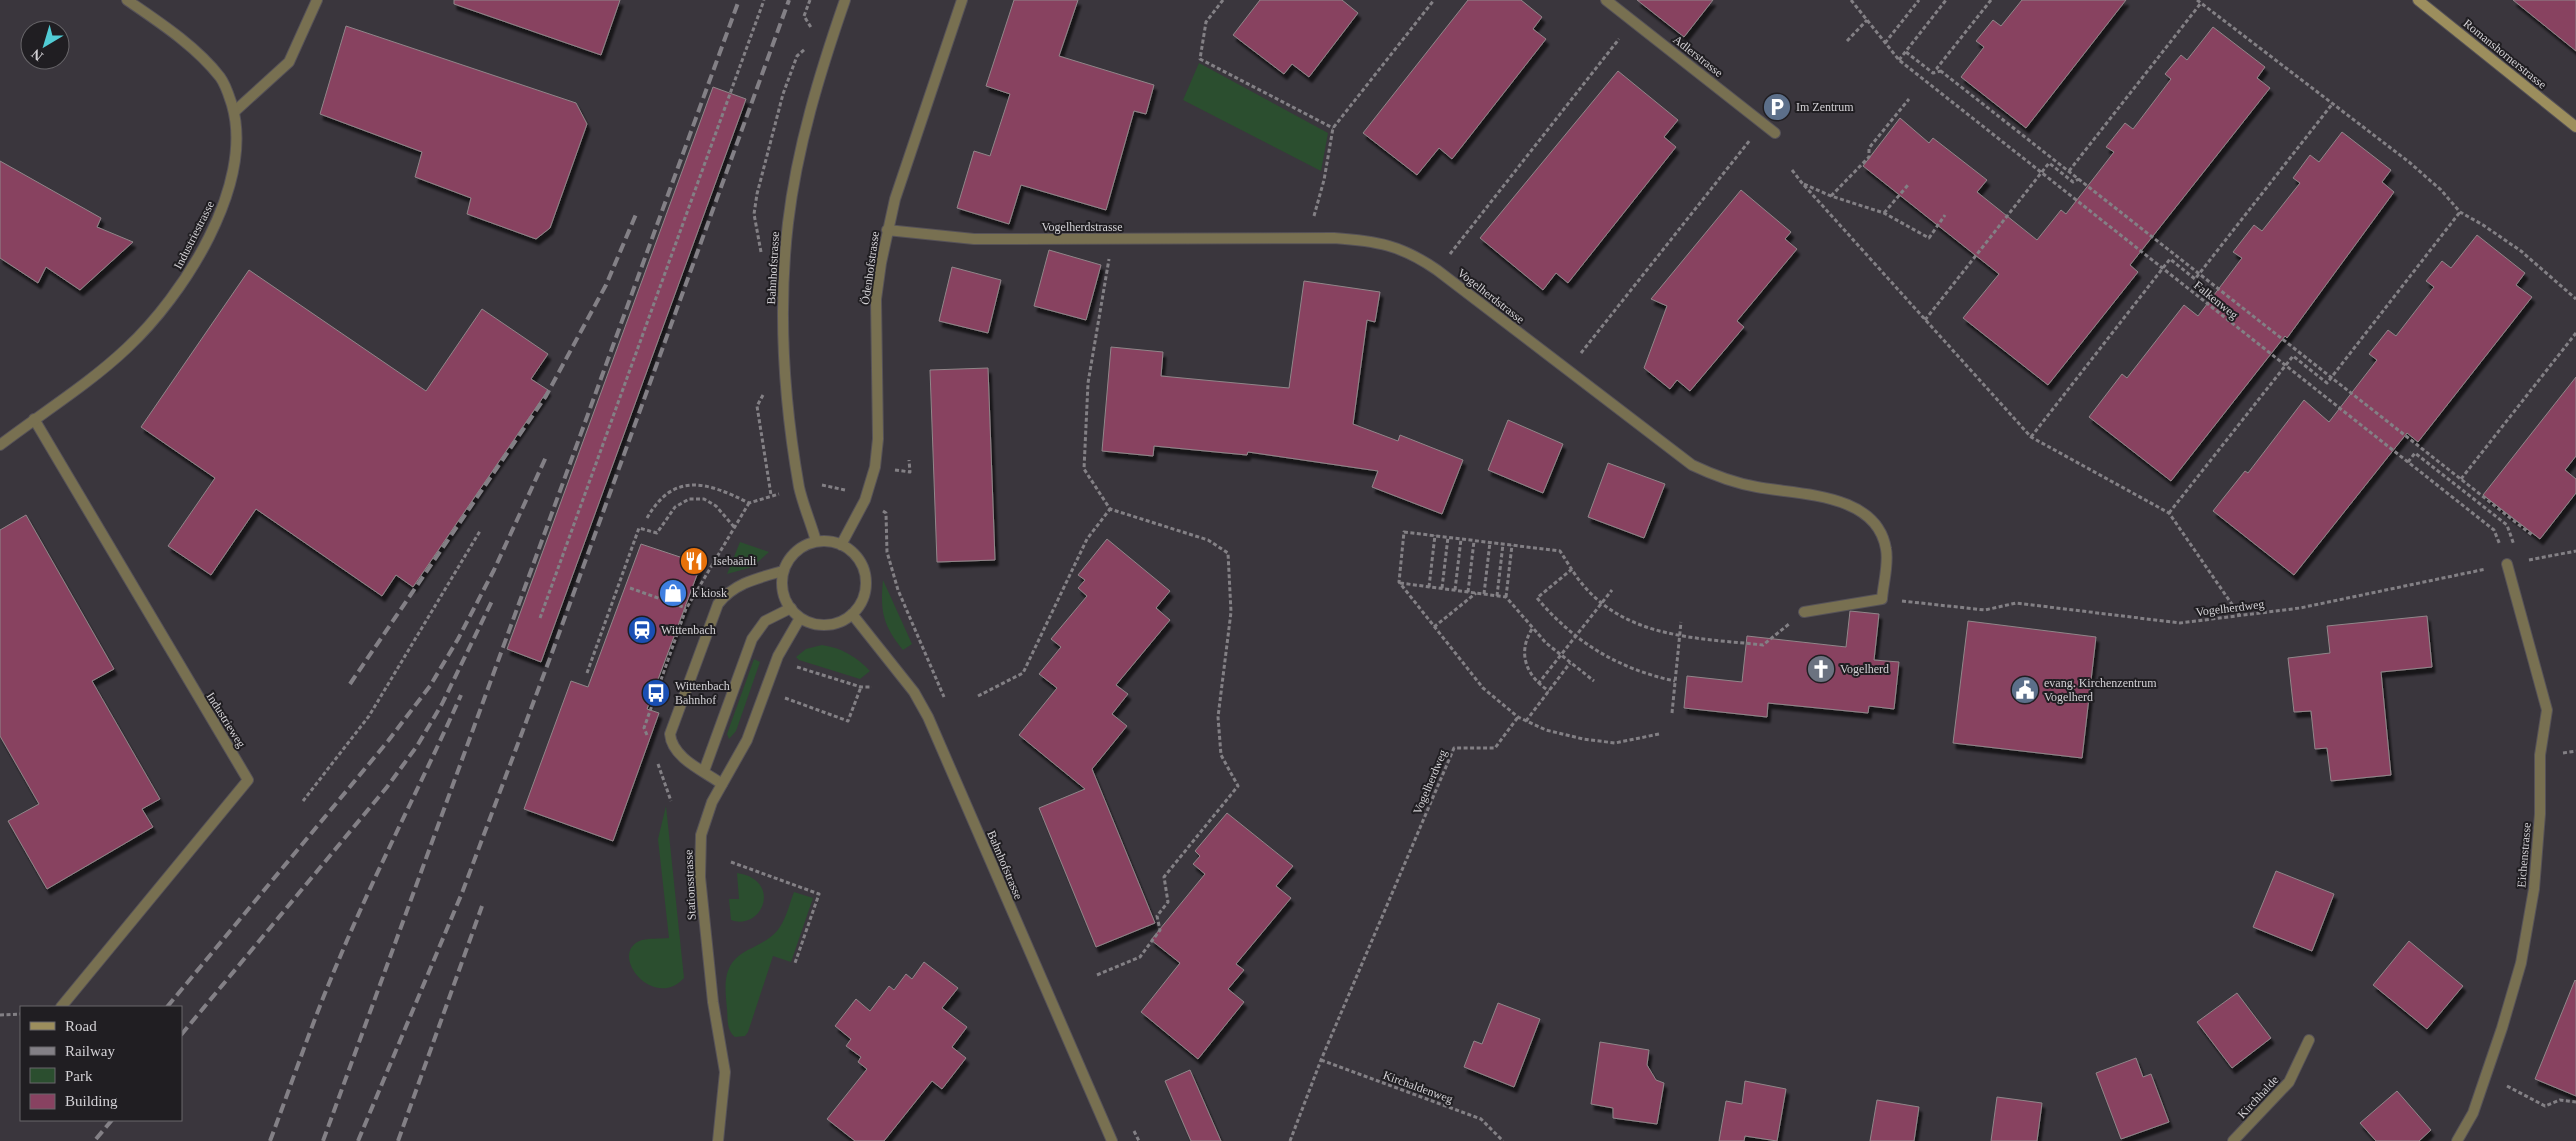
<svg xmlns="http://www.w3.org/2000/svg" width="2576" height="1141" font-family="Georgia,serif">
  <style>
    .green { fill: #2b4e2f }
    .building { fill: #884261; stroke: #908689; filter: url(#shadow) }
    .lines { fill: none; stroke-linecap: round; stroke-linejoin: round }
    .lane-casing { stroke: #565258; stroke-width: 12 }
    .street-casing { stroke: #565258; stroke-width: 12 }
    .secondary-casing { stroke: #565258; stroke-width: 12 }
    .path { stroke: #838085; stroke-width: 3; stroke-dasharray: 4 2.5; stroke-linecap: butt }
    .lane { stroke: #787051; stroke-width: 10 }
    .street { stroke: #787051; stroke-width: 10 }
    .secondary { stroke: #9c8e5d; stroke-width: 10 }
    .rail { stroke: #838086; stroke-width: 4; stroke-dasharray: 10 5; stroke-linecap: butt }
    .labels { text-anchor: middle; stroke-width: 4; stroke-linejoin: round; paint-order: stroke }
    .street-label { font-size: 12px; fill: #d3d1d5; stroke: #201e22 }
    .poi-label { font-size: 12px; fill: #d3d1d5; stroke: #201e22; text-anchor: start }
  </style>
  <defs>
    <filter id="shadow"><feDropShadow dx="3" dy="5.5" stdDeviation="1" flood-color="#0009"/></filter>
  </defs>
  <rect width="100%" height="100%" fill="#3a363d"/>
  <!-- green -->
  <path class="green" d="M1199 63 1328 133 1321 171 1183 100Z
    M740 542 769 552 752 567 727 574Z
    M883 580 912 644 903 650C883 625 880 612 883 580Z
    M822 645C842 648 857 657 870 671L860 679 799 660 796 657 806 649Z
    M754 659 760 662 736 731 729 739 727 734Z
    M666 806 684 978C653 1012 606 952 642 940 650 938 660 939 669 938L658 839Z
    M737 873C742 874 748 875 752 878 777 892 759 930 731 920L729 899H739Z
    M794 892 813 898 791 962 773 956 748 1032 745 1036 735 1037C726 1030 728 1018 727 1009 724 980 723 961 752 948 761 943 770 939 777 931 786 920 789 905 794 892Z"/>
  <!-- building -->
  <path class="building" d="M454 0H620L601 55 454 4Z
    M1014 0H1078L1059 56 1154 85 1146 114 1134 111 1106 210 1021 185 1009 224 957 208 974 151 990 156 1010 94 986 86Z
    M1260 0H1342L1358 13 1309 77 1292 64 1284 74 1233 35Z
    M1468 0H1521L1542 17 1533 29 1546 39 1452 159 1439 148 1417 175 1363 133Z
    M1637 0H1713L1684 37Z
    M2022 0H2126L2026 128 1961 77 1984 47 1976 41 1993 20 2001 26Z
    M2513 0H2576V51Z
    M346 26 576 103 587 124 550 228 536 239 467 214 471 198 415 177 422 152 320 114Z
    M2213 27 2265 67 2257 78 2270 88 2130 265 2138 272 2048 385 1963 318 1999 274 1863 166 1900 118 1929 143 1933 138 1987 180 1977 192 2037 240 2061 210 2066 214 2114 152 2106 147 2125 123 2133 129 2171 79 2165 74 2181 55 2187 60Z
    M1618 71 1678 120 1664 137 1676 147 1568 283 1556 273 1543 290 1480 238Z
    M713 87 746 99 541 662 507 649Z
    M2342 132 2391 170 2382 182 2394 192 2287 338 2285 336 2171 481 2089 417 2122 374 2127 378 2184 305 2198 316 2242 258 2233 252 2254 225 2262 231 2300 183 2293 178 2310 155 2319 162Z
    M0 161 101 218 97 227 133 242 80 290 46 267 38 283 0 258Z
    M1741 190 1791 232 1785 239 1797 249 1737 321 1744 327 1690 391 1677 380 1670 389 1644 368 1667 306 1651 299Z
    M2477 235 2525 273 2516 285 2532 297 2418 442 2407 433 2294 575 2213 511 2245 471 2248 473 2304 400 2329 422 2377 360 2369 354 2388 330 2396 336 2434 287 2426 281 2442 261 2451 268Z
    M1049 250 1101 265 1086 320 1034 306Z
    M952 267 1001 280 988 333 939 321Z
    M249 270 426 391 482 309 548 354 531 379 548 390 413 587 396 575 382 596 256 509 211 575 168 546 215 478 141 427Z
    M1304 281 1380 292 1375 322 1367 320 1353 424 1398 441 1400 435 1463 460 1442 514 1372 487 1378 471 1248 452 1247 455 1154 446 1153 456 1102 451 1111 347 1163 352 1161 376 1289 388Z
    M988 368 995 560 937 562 930 370Z
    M2576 377V456L2565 470 2576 479V493L2540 539 2483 495Z
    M1508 420 1563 444 1543 493 1488 470Z
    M1608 463 1665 484 1644 538 1588 517Z
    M26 515 114 669 92 681 160 799 142 809 153 827 47 889 8 821 39 804 0 736V530Z
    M1107 539 1170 591 1156 608 1170 620 1116 685 1128 694 1112 714 1127 726 1092 769 1155 923 1096 947 1039 808 1085 789 1019 735 1057 688 1039 674 1061 647 1051 639 1087 596 1078 588 1085 580 1078 575Z
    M641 544 701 564 647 709 659 713 613 841 524 809 571 681 588 687Z
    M1850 611 1879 614 1874 660 1899 662 1894 709 1869 706 1868 713 1768 703 1767 717 1684 708 1687 676 1742 682 1747 636 1846 647Z
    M2427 616 2432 667 2381 672 2391 775 2331 781 2327 748 2315 749 2311 711 2294 712 2288 658 2330 653 2327 626Z
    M1968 621 2096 637 2082 758 1953 743Z
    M1227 813 1293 866 1276 886 1291 898 1236 964 1244 970 1228 989 1244 1002 1198 1059 1141 1012 1180 963 1151 940 1205 874 1193 864 1200 856 1195 851Z
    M2276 871 2334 894 2312 951 2253 927Z
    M2409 941 2463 986 2427 1029 2373 985Z
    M924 962 958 988 942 1008 967 1027 952 1047 966 1058 942 1089 932 1081 884 1141H855L827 1119 867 1069 858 1062 861 1057 846 1046 851 1039 835 1026 856 999 870 1011 889 986 894 990 906 974 912 979Z
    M2575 980 2576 981V1096L2535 1079Z
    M2237 993 2271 1038 2232 1068 2197 1022Z
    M1498 1003 1540 1019 1514 1087 1464 1067 1474 1041 1482 1044Z
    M1600 1042 1649 1050 1647 1065 1656 1080 1664 1083 1657 1124 1613 1118V1108L1591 1104Z
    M2136 1058 2143 1077 2151 1074 2169 1122 2121 1139 2096 1073Z
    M1190 1070 1221 1141H1191L1165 1081Z
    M1745 1081 1786 1089 1777 1141 1745 1136 1744 1141H1719L1726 1101 1742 1104Z
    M2397 1091 2431 1130 2419 1141H2376L2360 1123Z
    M1997 1097 2042 1103 2037 1141H1991Z
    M1877 1100 1919 1107 1914 1141H1870Z"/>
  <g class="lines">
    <defs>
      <path id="lane" d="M234 112 289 62 317 0
        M34 419 248 780 61 1007
        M704 771 752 639 765 621 791 608
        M722 784C704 771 672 758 670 734L718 604C734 583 758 578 783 571"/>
      <path id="street" d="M1606 0 1775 133
        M887 230 974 239 1334 238C1377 241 1401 245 1437 270L1692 465C1713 475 1734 483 1757 487 1800 495 1877 493 1886 549 1889 564 1883 584 1882 599L1804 612
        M0 445C42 413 89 384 127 348 183 296 255 185 232 105 229 96 226 85 220 77 196 46 159 22 127 0
        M816 541C811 523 803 505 799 487 784 402 778 310 788 223 797 147 820 72 845 0
        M782 583a42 42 0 1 1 84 0a42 42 0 1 1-84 0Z
        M841 545 865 500 875 467 878 439 876 299 881 263 895 199 962 0
        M852 614 914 692 928 717 1112 1141
        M718 1141 725 1072 713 1002 700 877 701 835 712 802 747 740 778 656 800 618
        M2233 1141 2289 1082 2309 1040
        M2457 1141 2473 1113 2502 1028 2521 963 2534 889 2540 814V755L2547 710 2507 564"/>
      <path id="secondary" d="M2418 0 2576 127"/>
    </defs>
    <!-- lane casing -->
    <use href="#lane" class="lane-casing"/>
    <!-- street casing -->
    <use href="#street" class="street-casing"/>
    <!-- secondary casing -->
    <use href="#secondary" class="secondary-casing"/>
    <!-- path -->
    <path class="path" d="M810 0 804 16 812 29
      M1223 0 1206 22 1200 59 1333 128
      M1851 0 1899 60 2494 530 2500 545
      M1991 0 1937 68 2532 535
      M2197 0 2409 162 2441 190 2460 212 2483 225 2521 251 2576 299
      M1847 41 1867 20
      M1885 43 1919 0
      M1906 52 1933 73 1941 71
      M1899 60 1946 0
      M1792 170 1802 183 2031 437 2169 513 2240 616
      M2069 171 2201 3
      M1804 184 1831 196 1884 213 1929 238 1945 215
      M1831 196 1869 157V148L1909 99
      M1884 213 1908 185
      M1314 216 1324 180 1333 128 1434 0
      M761 252 754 214 757 194 783 94 797 56 805 49
      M1450 254 1619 39
      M1925 320 2049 163 2073 182 2079 179
      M1581 353 1750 140
      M763 395 757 406 771 495
      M2031 437 2170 259 2195 279 2333 103
      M2408 462 2415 453 2507 525 2514 545
      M895 470 910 472 909 460
      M2461 479 2576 333
      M822 485 845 490
      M883 511 886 513 887 552 898 590 944 697
      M2169 513 2293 356 2327 383 2460 212
      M647 518C674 471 707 482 749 503L779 494
      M2529 560 2576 551
      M1572 569 1537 598C1574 642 1618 669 1675 681
      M1400 583 1506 597 1546 643 1594 681
      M1429 587 1435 535
      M630 588 686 608
      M1442 588 1448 537
      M1455 590 1461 539
      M1468 592 1474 541
      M1484 594 1490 542
      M1497 596 1503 544
      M1506 597 1512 545
      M1902 601 1985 610 2016 603 2180 623 2300 608 2486 569
      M540 618 764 0
      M1434 627 1476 593
      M1532 629C1517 653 1526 676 1549 691
      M797 667 861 687H872
      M587 673 639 528 657 533 675 507 689 499H704L716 506 735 528
      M1538 684 1612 590
      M978 696 1023 673 1087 539 1110 509
      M649 698 654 682 660 684
      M785 698 848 721 861 687
      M1672 713 1681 622
      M1526 721 1570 663
      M1659 734 1615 743 1583 739 1546 730 1518 717 1483 688 1399 582 1404 532 1560 551C1568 563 1575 576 1584 586 1629 639 1700 638 1763 645L1789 624
      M647 735 644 728 686 609 749 503
      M2563 753 2576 751
      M658 764 671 801
      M303 801 369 716 480 531
      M731 862 819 894 795 963
      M1097 975 1140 957 1160 930 1157 916 1168 902 1164 877 1238 786 1221 755 1218 717 1231 612 1228 553 1208 540 1110 509 1084 469 1088 383 1109 259
      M0 1015 21 1014
      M1321 1060 1481 1119 1503 1141
      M2507 1086 2545 1106 2560 1100 2576 1102
      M1134 1131 1139 1141
      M1290 1141 1321 1060 1454 748H1495L1518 717"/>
    <!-- lane -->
    <use href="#lane" class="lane"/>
    <!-- street -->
    <use href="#street" class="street"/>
    <!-- secondary -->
    <use href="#secondary" class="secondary"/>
    <!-- rail -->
    <path class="rail" d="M350 684 546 396 606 285 637 212
      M167 1007 388 741 430 686 458 639 494 570 546 457
      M181 1035 387 787 417 746 442 704 493 599
      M96 1139 112 1120
      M270 1141C293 1080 314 1017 340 957 377 868 422 783 461 695
      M323 1141 739 0
      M358 1141 462 893 553 650 789 0
      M398 1141 482 906"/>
  </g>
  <!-- icons -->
  <defs>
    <symbol id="parking-disc" viewBox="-11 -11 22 22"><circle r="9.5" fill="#5c6f8a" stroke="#201e22"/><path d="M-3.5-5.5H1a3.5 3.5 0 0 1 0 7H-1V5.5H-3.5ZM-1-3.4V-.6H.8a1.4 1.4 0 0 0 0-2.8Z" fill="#fff"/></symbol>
    <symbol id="restaurant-disc" viewBox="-11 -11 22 22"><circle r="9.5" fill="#e8710a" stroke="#201e22"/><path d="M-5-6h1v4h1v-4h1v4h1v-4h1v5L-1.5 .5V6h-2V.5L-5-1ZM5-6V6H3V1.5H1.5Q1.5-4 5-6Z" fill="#fff"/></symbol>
    <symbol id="shop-disc" viewBox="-11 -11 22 22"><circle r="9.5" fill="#3f7fe0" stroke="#201e22"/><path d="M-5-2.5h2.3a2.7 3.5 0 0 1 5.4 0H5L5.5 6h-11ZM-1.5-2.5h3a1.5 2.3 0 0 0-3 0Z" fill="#fff"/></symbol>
    <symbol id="station-disc" viewBox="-11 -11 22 22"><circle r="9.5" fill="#1a4fb4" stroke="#201e22"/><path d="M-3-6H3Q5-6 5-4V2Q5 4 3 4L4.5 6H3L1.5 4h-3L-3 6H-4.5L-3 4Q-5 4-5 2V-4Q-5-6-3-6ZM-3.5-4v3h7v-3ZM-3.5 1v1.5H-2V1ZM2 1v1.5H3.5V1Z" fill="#fff"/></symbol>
    <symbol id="church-disc" viewBox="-11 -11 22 22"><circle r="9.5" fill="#6b7280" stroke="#201e22"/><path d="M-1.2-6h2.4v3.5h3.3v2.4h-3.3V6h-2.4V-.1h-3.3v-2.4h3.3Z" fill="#fff"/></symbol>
    <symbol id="civic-disc" viewBox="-11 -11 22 22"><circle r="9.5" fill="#5c6f8a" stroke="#201e22"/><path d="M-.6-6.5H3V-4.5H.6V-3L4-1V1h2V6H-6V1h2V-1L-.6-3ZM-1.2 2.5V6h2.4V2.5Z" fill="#fff"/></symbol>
    <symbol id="bus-disc" viewBox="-11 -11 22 22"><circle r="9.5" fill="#1a4fb4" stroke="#201e22"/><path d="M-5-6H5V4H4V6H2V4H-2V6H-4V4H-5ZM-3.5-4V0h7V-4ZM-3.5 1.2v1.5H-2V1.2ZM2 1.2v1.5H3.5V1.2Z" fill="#fff"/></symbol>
  </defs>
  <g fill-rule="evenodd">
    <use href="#parking-disc" x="1761" y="91" width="32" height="32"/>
    <use href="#restaurant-disc" x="678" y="545" width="32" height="32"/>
    <use href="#shop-disc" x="657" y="577" width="32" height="32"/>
    <use href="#station-disc" x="626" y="614" width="32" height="32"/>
    <use href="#church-disc" x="1805" y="653" width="32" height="32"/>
    <use href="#civic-disc" x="2009" y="674" width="32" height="32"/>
    <use href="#bus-disc" x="640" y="677" width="32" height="32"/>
  </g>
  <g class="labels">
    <!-- street labels -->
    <g class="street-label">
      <text transform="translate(2505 54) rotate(39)" y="4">Romanshornerstrasse</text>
      <text transform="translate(1698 56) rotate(38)" y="4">Adlerstrasse</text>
      <text x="1082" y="231">Vogelherdstrasse</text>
      <text transform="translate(194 235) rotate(-63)" y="4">Industriestrasse</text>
      <text transform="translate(773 268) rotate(-87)" y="4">Bahnhofstrasse</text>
      <text transform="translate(870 268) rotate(-82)" y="4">Ödenhofstrasse</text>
      <text transform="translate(1491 296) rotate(38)" y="4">Vogelherdstrasse</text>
      <text transform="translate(2216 300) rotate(39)" y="4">Falkenweg</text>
      <text transform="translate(2230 608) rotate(-7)" y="4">Vogelherdweg</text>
      <text transform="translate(226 720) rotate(58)" y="4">Industrieweg</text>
      <text transform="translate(1430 782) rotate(-67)" y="4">Vogelherdweg</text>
      <text transform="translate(2524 855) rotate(-85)" y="4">Eichenstrasse</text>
      <text transform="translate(1005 865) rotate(67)" y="4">Bahnhofstrasse</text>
      <text transform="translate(690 885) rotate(-93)" y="4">Stationsstrasse</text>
      <text transform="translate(1418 1087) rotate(20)" y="4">Kirchaldenweg</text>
      <text transform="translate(2258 1097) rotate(-47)" y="4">Kirchhalde</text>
    </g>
    <!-- poi labels -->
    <g class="poi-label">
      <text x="1796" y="111">Im Zentrum</text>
      <text x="713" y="565">Isebaänli</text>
      <text x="692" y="597">k kiosk</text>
      <text x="661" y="634">Wittenbach</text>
      <text x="1840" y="673">Vogelherd</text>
      <text x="2044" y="687">evang. Kirchenzentrum<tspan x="2044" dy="14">Vogelherd</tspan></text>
      <text x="675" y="690">Wittenbach<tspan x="675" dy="14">Bahnhof</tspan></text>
    </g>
  </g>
  <!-- legend -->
  <rect x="20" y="1006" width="162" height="115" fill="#201e22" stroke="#68666a"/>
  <rect x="30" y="1022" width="25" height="8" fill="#9c8e5d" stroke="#68666a"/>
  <text x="65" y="1031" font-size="15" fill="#d3d1d5">Road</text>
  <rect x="30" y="1047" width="25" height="8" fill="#838086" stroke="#68666a"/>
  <text x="65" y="1056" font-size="15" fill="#d3d1d5">Railway</text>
  <rect x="30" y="1068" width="25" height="15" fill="#2b4e2f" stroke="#68666a"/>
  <text x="65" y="1081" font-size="15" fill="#d3d1d5">Park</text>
  <rect x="30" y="1094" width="25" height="15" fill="#884261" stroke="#68666a"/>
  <text x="65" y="1106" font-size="15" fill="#d3d1d5">Building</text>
  <!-- north arrow -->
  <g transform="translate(45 45) rotate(218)"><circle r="24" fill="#201e22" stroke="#68666a"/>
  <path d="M0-4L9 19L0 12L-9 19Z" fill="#51ccd5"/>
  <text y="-8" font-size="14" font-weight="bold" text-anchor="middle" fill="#d3d1d5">N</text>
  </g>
</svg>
